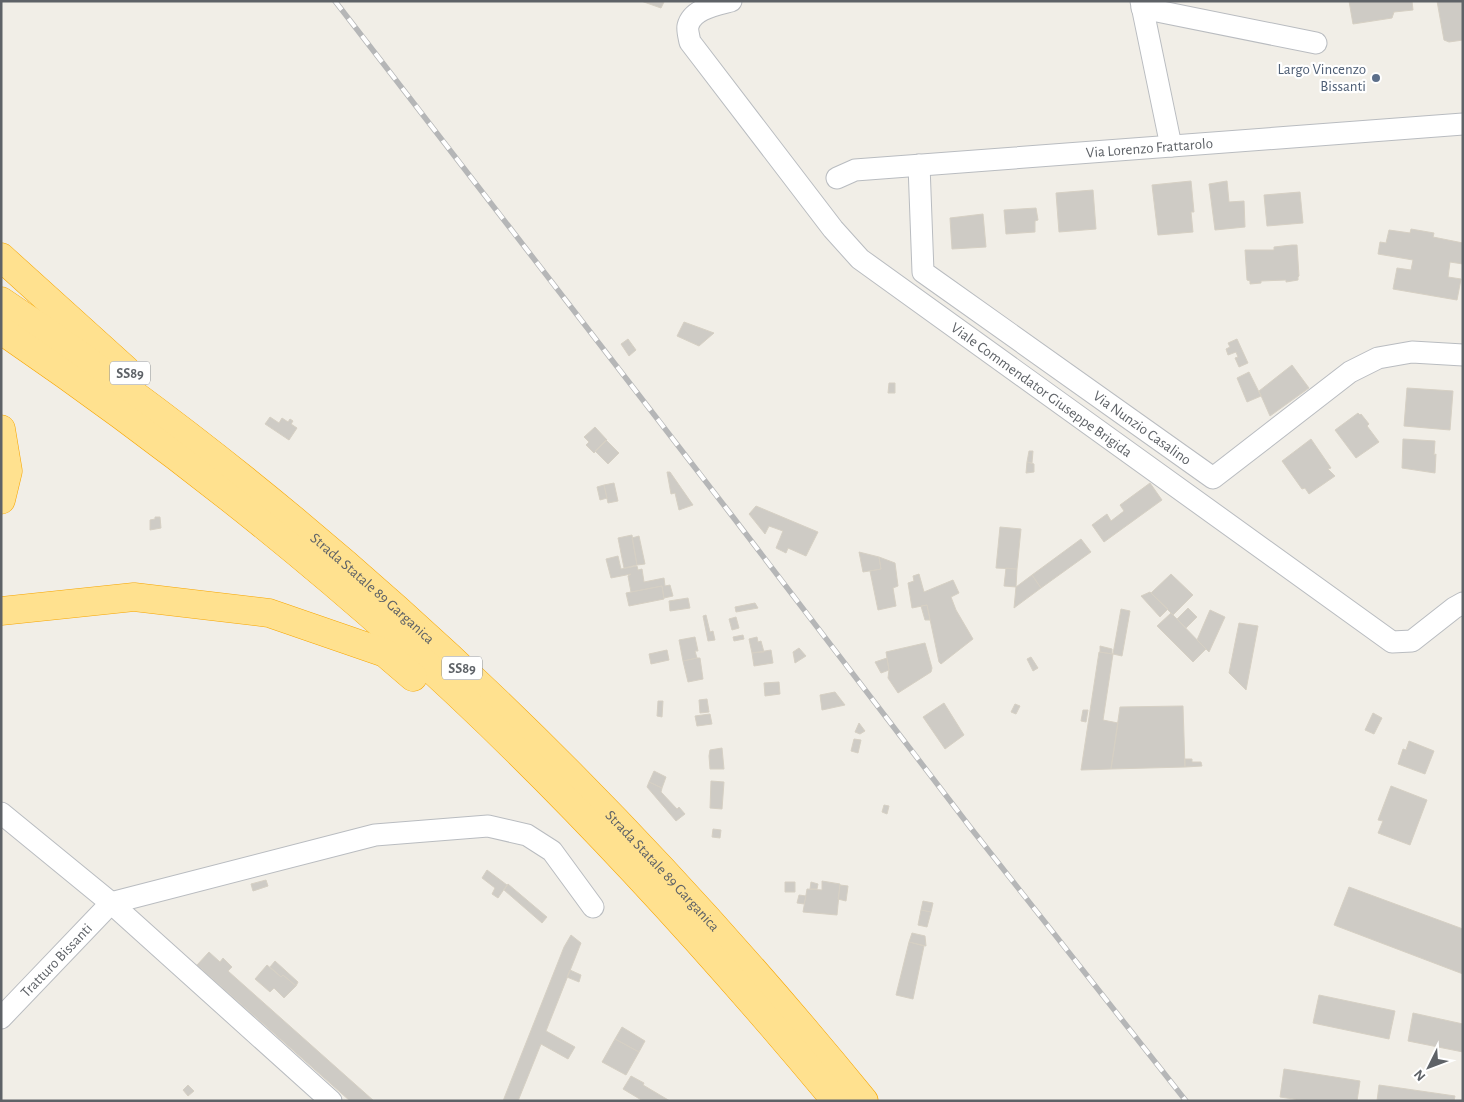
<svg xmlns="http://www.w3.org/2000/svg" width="1464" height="1102" font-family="'Alegreya Sans',sans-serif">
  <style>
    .building { fill: #cecbc5; stroke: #d6d0c4 }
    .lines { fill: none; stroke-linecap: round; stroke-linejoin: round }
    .minor-casing { stroke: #b9bcc0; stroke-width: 23 }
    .highway-casing { stroke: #f7a600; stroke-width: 29 }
    .minor { stroke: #fff; stroke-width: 21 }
    .highway { stroke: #ffe18f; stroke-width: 28 }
    .rail-casing { stroke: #b5b6b7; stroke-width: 5.5 }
    .rail { stroke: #fff; stroke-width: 4; stroke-dasharray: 11; stroke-linecap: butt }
    .service-dot { fill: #5c6f8a; stroke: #fff; stroke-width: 2 }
    .labels { text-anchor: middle; stroke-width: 4.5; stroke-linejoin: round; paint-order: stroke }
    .shield { fill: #fff; stroke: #8e9195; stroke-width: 1 }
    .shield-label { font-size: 14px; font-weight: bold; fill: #5e6267 }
    .service-label { font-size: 15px; fill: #4e5e75; stroke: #fff; text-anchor: end }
    .street-label { font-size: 15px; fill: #5e6267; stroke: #fff }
  </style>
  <rect width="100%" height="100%" fill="#f1eee7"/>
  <!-- building -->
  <path class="building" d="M641 1H661L664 2 661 8Z
    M1349 1H1412L1413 10 1394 12 1392 18 1353 24Z
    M1437 1H1463V40L1449 42 1444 40Z
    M1191 181 1194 212H1191L1193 232 1158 235 1152 185Z
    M1227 181 1229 202 1244 201 1245 227 1215 230 1209 184Z
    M1093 190 1096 229 1059 232 1056 193Z
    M1300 192 1303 223 1267 226 1264 195Z
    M1036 208 1038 220 1035 221V232L1006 234 1004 210Z
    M983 214 986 247 952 249 950 218Z
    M1411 229 1434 233 1433 237 1463 243V264L1450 262 1448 277 1461 279 1457 300 1393 289 1397 268 1411 270 1413 260 1378 254 1380 242 1386 243 1389 230 1410 233Z
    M1292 245H1297L1299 276 1298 277V280L1286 282V280L1261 281V283L1250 284V281L1247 280 1245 250H1274V247Z
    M684 322 714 333 699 346 677 336Z
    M628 339 636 350 629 356 621 344Z
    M1237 339 1248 363 1239 367 1235 358 1238 357 1236 352 1228 355 1226 349 1230 347 1228 343Z
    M1292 365 1309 388 1270 416 1259 391Z
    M1249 372 1261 396 1247 402 1237 378Z
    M889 383H895V393H888Z
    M1407 388 1453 391 1450 430 1404 426Z
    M1358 413 1360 415 1361 414 1369 424 1367 426 1379 442 1356 458 1335 430Z
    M270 417 279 423 282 418 288 422 290 419 293 421 291 424 297 428 289 440 265 424Z
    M595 427 607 440 594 453 586 445 589 442 584 437Z
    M1311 439 1331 468 1328 469 1335 476 1309 494 1305 488 1302 489 1282 461Z
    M1403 439 1435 441 1434 455 1436 454 1435 473 1402 468Z
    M606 440 619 453 608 464 595 451Z
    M1029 451H1033L1032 463 1027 462Z
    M1027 462 1034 464V472L1026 473Z
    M667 472H670L693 505 679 510 675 493 671 494Z
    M614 483 618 501 608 503 604 485Z
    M1150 483 1162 500 1104 542 1092 525 1107 514 1111 521 1124 511 1120 505Z
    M604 485 607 498 600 500 597 487Z
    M756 506 818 532 806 556 788 548 786 553 776 548 783 531 769 526 765 534 749 514Z
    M155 517H160L161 528 150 530V520L155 519Z
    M1000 527 1021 529 1017 569 996 568Z
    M632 535 637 565 624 568 618 538Z
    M639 536 645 564 637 565 632 538Z
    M1081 539 1091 552 1041 588 1032 575Z
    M859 552 879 557 881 569 863 572Z
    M618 556 621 569 637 566 638 570 642 569 644 582 664 578 665 586 670 585 673 596 664 598 662 586 631 592 628 576 631 574 611 578 606 559Z
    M879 557 895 563 898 586 893 588 896 606 878 610 870 571 881 569Z
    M1006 568 1017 569 1016 587 1004 586Z
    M919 574 924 592 953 580 959 593 951 597 956 610 973 639 941 664 939 662 927 605 912 608 908 583 914 581 913 576Z
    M1171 574 1193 595 1173 615 1151 593Z
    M1032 575 1041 588 1014 608 1016 587Z
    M662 586 664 599 629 606 626 593Z
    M1150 592 1168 609 1160 617 1141 596Z
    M688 598 690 608 670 611 669 601Z
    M755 603 758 608 736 612 735 607Z
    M927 605 930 620H925L921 606Z
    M1188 608 1197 617 1186 628 1177 619Z
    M1121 609 1130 611 1122 656 1113 654Z
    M1210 610 1225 617 1209 652 1197 640Z
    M1171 613 1206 649 1193 662 1157 626Z
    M706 615 710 632 713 631 715 640 708 641 703 616Z
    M736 617 739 628 732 630 729 619Z
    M1239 623 1258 626 1246 690 1229 673Z
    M743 635 744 639 734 641 733 637Z
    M695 637 698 651H695L697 658 683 661 679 640Z
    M757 637 758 642 761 641 764 652 752 653 749 639Z
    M925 643 932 668 931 672 898 693 888 678 889 670 886 652Z
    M1100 646 1112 649V654L1100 652Z
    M799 648 806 656 795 663 793 652Z
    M667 650 669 660 651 664 649 654Z
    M771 650 773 663 754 666 752 653Z
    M1099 652 1113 654 1103 720 1118 723 1111 769 1081 770Z
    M1031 657 1038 668 1033 671 1027 659Z
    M697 658H700L703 679 688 682 683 661Z
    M887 658 889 670 881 673 875 662Z
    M779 682 780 694 765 696 764 683Z
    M835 692 845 705 822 710 820 695Z
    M707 699 709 712 700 713 699 700Z
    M658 701H663L662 717 657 716Z
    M944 703 964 735 945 749 923 717Z
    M1015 704 1020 706 1016 714 1011 712Z
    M1183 706 1185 767 1111 769 1120 707Z
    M1083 710H1088L1086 722 1081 721Z
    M1373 713 1382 718 1374 734 1365 730Z
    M710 714 712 724 697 726 695 716Z
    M859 723 865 731 860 734 855 732Z
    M854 739 861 740 858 753 851 751Z
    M1409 741 1434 751 1425 774 1398 764 1403 749 1406 750Z
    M722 748 724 769H710L709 756 710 750Z
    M1185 759H1192V762H1201L1202 766 1185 767Z
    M654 771 666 777 662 788 649 782Z
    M711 781 724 782 722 809 710 808Z
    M649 782 662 788 661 792 677 809 679 807 685 814 676 821 647 787Z
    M1391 786 1427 800 1410 845 1378 833 1383 821 1378 820Z
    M884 805 889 806 887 814 882 812Z
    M713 829 721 830 720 838 712 837Z
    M487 870 507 885 498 898 492 894 495 888 482 878Z
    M266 880 268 886 253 891 251 884Z
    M822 881 840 884 837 915 803 912 807 889 822 890Z
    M785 882H795V892H785Z
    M811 882 818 884 817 889H810Z
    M508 884 547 917 542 923 504 890Z
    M840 885 848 886 846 901 838 899Z
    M1349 887 1463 929V974L1334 925Z
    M799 895 806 896 804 904 797 903Z
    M923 901 933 903 931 912 921 910Z
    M921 910 931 912 927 927 918 925Z
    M912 933 925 936 926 946 909 942Z
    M571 935 581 943 546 1031 575 1047 568 1059 541 1044 518 1101H503L564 947Z
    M909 942 924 946 913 999 896 995Z
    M209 952 220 962 223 958 232 967 228 971 374 1101H350L197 965Z
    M275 961 298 982 296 986 283 975 281 977 270 967Z
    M267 965 281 977 283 975 296 986 284 998 274 988 270 992 255 979Z
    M570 970 581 975 579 982 567 977Z
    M1319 995 1395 1011 1389 1039 1313 1023Z
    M1413 1013 1463 1024V1052L1408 1041Z
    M622 1027 645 1041 639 1052 615 1039Z
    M615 1039 639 1052 626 1075 602 1062Z
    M1284 1069 1360 1081 1357 1101H1307L1280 1097Z
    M631 1076 644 1083 643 1085 670 1101H643L623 1089Z
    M188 1085 194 1091 188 1096 183 1090Z
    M1379 1085 1455 1096 1454 1101H1377Z"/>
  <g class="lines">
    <defs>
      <g id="minor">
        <path id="s1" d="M731 1C716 5 692 9 688 26 687 30 689 37 690 42L833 229 860 259 1392 642 1412 641 1454 608 1463 603"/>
        <path d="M1141 1 1171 146"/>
        <path d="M1142 8 1316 43"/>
        <path id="s2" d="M919 165 923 272 1213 478 1350 372 1378 358 1412 352 1463 355"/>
        <path id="s3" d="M837 178 855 170 1463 124"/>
        <path d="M1 813 111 903 331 1101"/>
        <path id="s4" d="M1 1018 111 903 375 835 488 826 527 835 552 851 593 907"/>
      </g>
      <g id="highway">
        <path d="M1 257 126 370"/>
        <path id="s5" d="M1 301C329 520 615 796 864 1101"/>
        <path d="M1 330C140 425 273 528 399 640 556 780 701 939 836 1101"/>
        <path d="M1 429 8 471 1 500"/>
        <path d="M1 611 134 597 269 613 385 653 413 677"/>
      </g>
    </defs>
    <!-- minor casing -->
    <use href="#minor" class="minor-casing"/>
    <!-- highway casing -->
    <use href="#highway" class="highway-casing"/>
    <!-- minor -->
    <use href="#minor" class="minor"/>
    <!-- highway -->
    <use href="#highway" class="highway"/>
    <defs>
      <path id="rail" d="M335 1 733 517 970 827 1186 1101"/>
    </defs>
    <!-- rail casing -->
    <use href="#rail" class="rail-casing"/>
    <!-- rail -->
    <use href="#rail" class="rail"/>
  </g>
  <!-- markers -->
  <circle class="service-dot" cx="1376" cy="78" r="5"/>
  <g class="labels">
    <!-- shield labels -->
    <g class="shield">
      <rect x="110" y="361.5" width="40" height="23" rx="4"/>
      <rect x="442" y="656.5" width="40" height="23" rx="4"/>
    </g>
    <g class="shield-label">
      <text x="130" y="378">SS89</text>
      <text x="462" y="673">SS89</text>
    </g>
    <!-- service labels -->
    <g class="service-label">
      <text x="1366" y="74">Largo Vincenzo<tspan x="1366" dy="17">Bissanti</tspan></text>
    </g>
    <!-- street labels -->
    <g class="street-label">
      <text dy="5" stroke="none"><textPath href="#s3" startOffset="315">Via Lorenzo Frattarolo</textPath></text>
      <text dy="5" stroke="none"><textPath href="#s1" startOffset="568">Viale Commendator Giuseppe Brigida</textPath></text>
      <text dy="5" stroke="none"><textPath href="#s2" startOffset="376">Via Nunzio Casalino</textPath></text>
      <text dy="5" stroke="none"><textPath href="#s5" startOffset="470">Strada Statale 89 Garganica</textPath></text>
      <text dy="5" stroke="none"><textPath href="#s5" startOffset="875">Strada Statale 89 Garganica</textPath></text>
      <text dy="5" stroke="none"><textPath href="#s4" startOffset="80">Tratturo Bissanti</textPath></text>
    </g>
  </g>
  <!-- border -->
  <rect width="1464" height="1102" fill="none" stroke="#5e6267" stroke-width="5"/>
  <!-- north arrow -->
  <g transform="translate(1429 1067) rotate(228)" stroke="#ffffff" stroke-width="4" paint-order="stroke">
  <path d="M0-4L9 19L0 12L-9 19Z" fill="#5e6267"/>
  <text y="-8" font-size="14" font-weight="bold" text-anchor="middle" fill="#5e6267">N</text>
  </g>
</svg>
